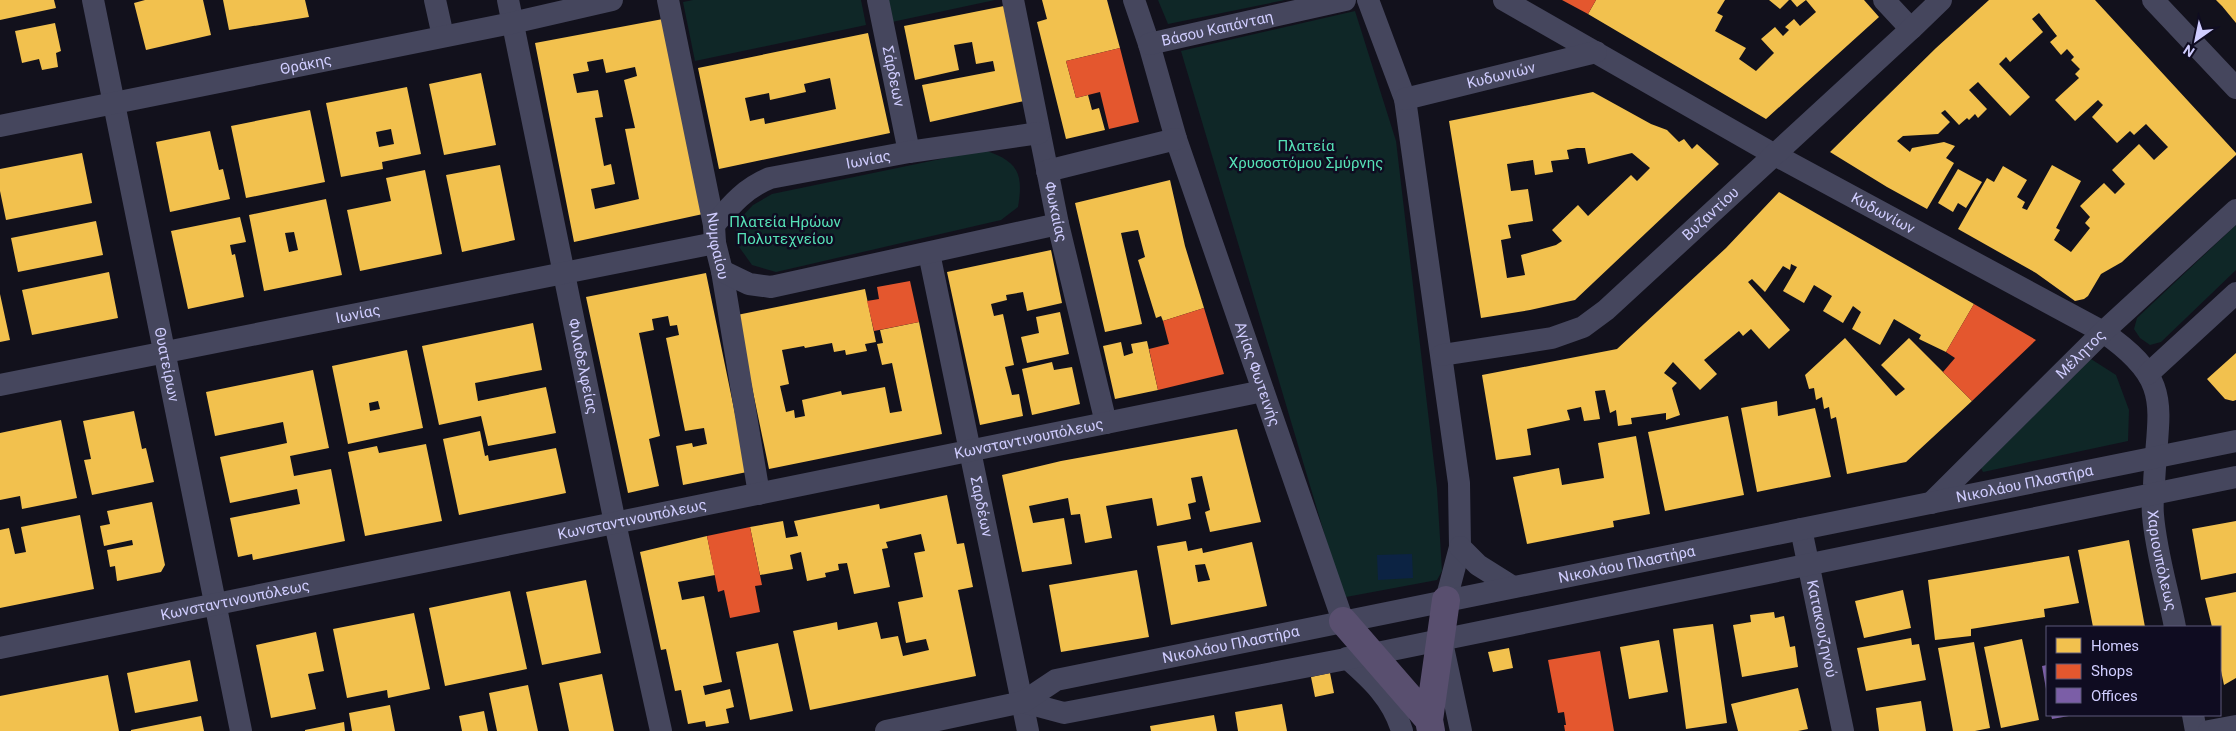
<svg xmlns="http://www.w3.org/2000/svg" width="2236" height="731" font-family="Roboto,sans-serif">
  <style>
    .green { fill: #0f2727 }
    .water { fill: #0c2343 }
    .homes { fill: #f2c14e; fill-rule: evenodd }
    .shops { fill: #e4572e }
    .offices { fill: #7b5ea7 }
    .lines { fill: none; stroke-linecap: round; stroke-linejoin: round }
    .minor { stroke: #45465d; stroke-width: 22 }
    .major { stroke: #594f6f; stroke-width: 28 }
    .labels { text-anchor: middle; stroke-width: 5; stroke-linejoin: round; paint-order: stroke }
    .street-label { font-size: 15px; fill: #d0cdff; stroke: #0f0c21 }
    .park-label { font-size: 15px; fill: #56e2b7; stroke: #0f0c21 }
  </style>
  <rect width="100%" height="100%" fill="#12111c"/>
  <!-- green -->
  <path class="green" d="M693 0H861L866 25 695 61 683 2Z
    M888 0H995L892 22Z
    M1158 0H1285L1168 24Z
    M1355 11 1396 141 1437 489 1442 571 1437 580 1346 597 1336 573 1181 51Z
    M984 150C1017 161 1024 172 1018 207L1001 220 776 272 752 265 737 244 736 223 753 205 772 194Z
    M2236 225V270L2161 342 2150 345 2140 338 2134 329 2137 318Z
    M2091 359 2116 375 2129 410 2128 441 1983 472 1981 468Z"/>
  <!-- water -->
  <path class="water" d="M1412 554 1413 578 1378 580 1377 555Z"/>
  <!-- homes -->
  <path class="homes" d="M0 0H54L56 8 0 20Z
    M145 0H203L211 35 146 50 134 3Z
    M223 0H305L309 17 229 30Z
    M1042 0H1107L1120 48 1066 61 1076 98 1088 95 1092 110 1099 108 1105 130 1066 139 1037 22 1047 19Z
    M1596 0H1725L1717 13 1723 16 1715 31 1746 48 1739 59 1756 71 1774 53 1761 39 1775 27 1783 36 1789 30 1785 27 1794 19 1800 26 1816 12 1806 0 1797 7 1791 0H1864L1879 17 1766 119 1588 14Z
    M1769 0H1789L1780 9Z
    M1989 0H2095L2236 153V155L2122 262 2101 274 2088 296 2084 299 2075 301 2036 273 1958 229 1987 178 1994 182 2003 166 2027 180 2017 197 2025 202 2022 208 2027 210 2052 165 2081 181 2056 228 2060 230 2054 240 2071 252 2090 228 2085 223 2090 217 2080 206 2104 183 2115 194 2125 184 2112 170 2139 144 2154 160 2168 147 2146 124 2134 135 2130 131 2117 143 2092 117 2103 105 2098 100 2075 121 2055 100 2079 78 2075 74 2080 69 2071 60 2074 57 2067 49 2061 55 2050 42 2057 36 2039 13 2032 19 2043 32 2010 62 2006 57 1999 64 2030 97 2010 116 1978 82 1969 90 1987 109 1978 118 1975 114 1969 120 1967 118 1959 125 1945 110 1941 113 1950 122 1938 134 1903 136 1897 141 1910 152 1912 148 1944 142 1955 146 1946 158 1954 163 1927 209 1887 187 1830 152 1936 48Z
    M2216 0H2236V23L2222 6Z
    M1004 6 1024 101 930 122 922 85 995 71 993 61 976 64 972 42 954 45 959 70 915 80 904 26Z
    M663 19 703 214 574 242 535 43ZM603 59 606 73 635 67 637 76 624 80 635 128 625 129 639 199 595 209 591 189 615 184 611 164 604 166 595 118 603 117 598 90 577 93 573 74 589 71 587 62Z
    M55 23 61 51 56 53 58 67 42 70 39 59 22 63 15 31Z
    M868 33 890 133 719 169 698 68ZM830 78 836 109 765 124 764 118 750 121 745 98 769 93 770 100 806 92 804 84Z
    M481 73 496 145 444 155 429 84Z
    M407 87 421 154 382 162 383 169 341 177 326 103ZM391 129 394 144 379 147 376 132Z
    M1593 92 1651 124 1667 130 1679 142 1684 139 1692 149 1697 144 1719 164 1575 300 1530 310 1481 318 1449 121ZM1577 148H1585L1588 164 1632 153 1650 168 1637 181 1631 175 1588 216 1578 205 1552 230 1562 241 1556 245 1521 255 1525 275 1507 278 1501 240 1511 238 1508 225 1533 221 1528 189 1511 191 1507 164 1533 160 1535 175 1553 172 1551 161 1569 159 1567 150Z
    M310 110 325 182 246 198 231 126Z
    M210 131 219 170 223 169 230 199 170 212 156 142Z
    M82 153 92 203 6 220 0 191V169Z
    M500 165 515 240 462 252 446 175Z
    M1958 169 1982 182 1966 208 1958 203 1953 212 1938 203Z
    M425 170 442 254 360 271 347 210 391 201 386 178Z
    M1170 180 1185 246 1204 308 1163 321 1161 316 1156 318 1138 260 1145 257 1138 230 1121 233 1142 324 1105 332 1075 203Z
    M1779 192 1974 304 1946 352 1919 339 1921 335 1894 319 1880 345 1852 329 1861 312 1853 306 1843 323 1823 311 1832 296 1814 285 1804 303 1783 291 1797 267 1791 264 1790 270 1783 266 1765 292 1752 279 1748 282 1790 330 1769 349 1751 329 1743 336 1739 331 1704 360 1717 374 1700 390 1673 362 1664 373 1677 383 1672 388 1680 415 1666 420V413L1631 418 1632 424 1618 426 1616 410 1610 413 1605 390 1595 391 1600 419 1584 421 1581 407 1567 410 1570 420 1527 429 1531 455 1496 460 1482 375 1617 349 1726 248Z
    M326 199 342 275 264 291 249 215ZM294 232 298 250 289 252 285 233Z
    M240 217 246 242 230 245 232 255 235 254 244 297 188 309 171 231Z
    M96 221 103 255 18 272 11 238Z
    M1051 250 1062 303 1027 311 1023 292 1006 295 1007 300 991 304 994 316 1003 314 1014 365 1005 367 1012 395 1019 394 1023 416 980 425 947 272Z
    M109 272 118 318 32 335 22 290Z
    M706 273 747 472 683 485 676 446 692 443 693 447 707 444 704 428 685 431 666 338 679 335 677 325 670 326 668 316 652 319 654 330 639 333 660 436 649 439 659 486 628 493 586 297Z
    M865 289 876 342 865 344 867 351 846 355 845 350 834 352 832 343 805 348 804 346 782 350 789 384 780 386 786 412 794 410 795 418 805 416 802 400 841 391 842 395 885 387 890 413 902 411 892 363 882 365 877 344 883 343 880 330 919 322 942 434 769 469 737 315Z
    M0 294 10 340 0 342Z
    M1060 312 1069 354 1027 363 1021 337 1039 333 1036 317Z
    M533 323 542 370 475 383 478 401 546 387 556 433 488 446 481 416 439 425 422 346Z
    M1845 338 1896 396 1905 389 1881 365 1909 338 1972 401 1906 462 1847 474 1836 417 1831 419 1829 407 1824 409 1822 397 1816 400 1814 388 1809 389 1805 375Z
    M1147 341 1158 390 1115 399 1103 346 1121 342 1124 356 1133 353 1131 344Z
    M407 350 423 428 348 444 332 366ZM378 401 380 409 370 411 369 403Z
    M2236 353V400L2233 401 2225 399 2207 379Z
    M1052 362 1054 370 1072 367 1080 404 1032 415 1022 369Z
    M313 370 329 448 290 456 294 476 331 469 345 541 253 560 252 554 238 557 230 518 300 504 297 489 230 503 220 457 287 443 283 422 215 436 206 392Z
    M1777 401 1778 416 1815 408 1831 477 1757 492 1741 408Z
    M134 411 142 449 146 448 154 482 92 495 84 460 91 459 83 421Z
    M1728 416 1744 495 1665 511 1648 432Z
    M61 420 77 498 22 509 20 496 0 500V433Z
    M1237 429 1261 522 1210 532 1205 512 1210 510 1202 476 1191 478 1196 502 1188 504 1191 519 1157 526 1152 498 1106 506 1112 538 1085 543 1080 514 1071 515 1068 498 1029 506 1033 523 1064 518 1072 564 1022 572 1002 475 1061 461Z
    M480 431 485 456 488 455 489 461 556 448 566 493 459 515 443 439Z
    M1636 436 1650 514 1613 521 1614 527 1527 544 1513 477 1559 468 1562 485 1604 478 1598 443Z
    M426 444 442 521 365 536 348 452 377 446 379 453Z
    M947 495 957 544 964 543 973 587 958 590 976 676 810 710 793 631 837 622 838 630 877 622 881 639 898 636 903 656 929 650 926 639 906 643 898 602 923 597 914 553 925 551 921 534 886 542 888 548 882 549 890 587 854 594 847 563 838 564 839 570 825 573 826 577 807 581 801 552 790 555 793 569 760 575 750 527 783 521 786 538 798 536 794 521 879 504 880 509Z
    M152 502 165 565 161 572 117 581 115 566 110 567 107 550 133 545 132 540 104 546 100 526 110 524 107 511Z
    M80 515 94 589 0 608V530L9 528 15 554 26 552 21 527Z
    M2236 521V573L2201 580 2192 529Z
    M707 536 715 575 678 582 682 600 704 596 722 682 703 686 705 695 730 689 734 707 726 709 729 723 706 727 705 721 688 724 681 690 675 691 666 649 661 650 640 552Z
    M2129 540 2145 627H2093L2078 550Z
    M1186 541 1188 551 1202 548 1203 553 1252 542 1267 606 1171 625 1157 546ZM1205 564 1210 580 1198 582 1195 565Z
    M2069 556 2079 603 2044 609 2045 617 1971 629V636L1935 640 1928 580Z
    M1137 570 1149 637 1061 652 1049 585Z
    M586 580 601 653 542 665 526 592Z
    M1903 590 1911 628 1864 638 1855 601Z
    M510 591 527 669 445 686 429 608Z
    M2236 592V678L2224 685 2220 666V627H2212L2205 598Z
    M1774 612 1775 618 1784 616 1790 647 1795 646 1798 667 1742 677 1733 625 1751 622 1750 615Z
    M414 613 430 689 388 698 387 690 347 698 333 629Z
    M1713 624 1727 723 1686 729 1673 629Z
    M316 632 324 671 308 674 316 709 271 718 256 645Z
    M1911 638 1912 645 1919 644 1926 680 1866 691 1857 648Z
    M2022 639 2039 720 2001 728 1984 647Z
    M1659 640 1668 692 1629 699 1620 647Z
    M1974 642 1990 728 1975 731H1953L1938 648Z
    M778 643 793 711 750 720 736 652Z
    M1509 648 1513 668 1493 672 1488 652Z
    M190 660 198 701 135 713 127 673Z
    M1330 673 1334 693 1315 697 1311 677Z
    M602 674 614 731H569L559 683Z
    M108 675 119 731H0V696Z
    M528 685 538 731H497L489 693Z
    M1798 688 1808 729 1798 731H1738L1731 704Z
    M1921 701 1926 731H1879L1876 708Z
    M1282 704 1287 731H1238L1235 712Z
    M390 705 395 731H352L349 713Z
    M484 711 488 731H462L459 716Z
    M1214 715 1217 731H1151L1150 726Z
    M201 716 204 731H131V730Z
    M344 722 345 731H305V730Z"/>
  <!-- shops -->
  <path class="shops" d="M1562 0H1596L1588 14Z
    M1120 48 1139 122 1109 129 1100 92 1076 98 1066 61Z
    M910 281 919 322 874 331 867 301 879 299 877 287Z
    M1974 304 2036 340 1972 401 1943 372 1955 358 1946 352Z
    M1204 308 1224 374 1158 390 1149 349 1169 344 1163 321Z
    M750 527 762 585 755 586 760 612 730 618 724 590 718 592 707 536Z
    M1600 651 1614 731H1565L1564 725H1566L1564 712 1558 713 1548 660Z"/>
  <!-- offices -->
  <path class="offices" d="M2047 665V689H2046L2042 666Z
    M2051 715H2069V716L2052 719Z"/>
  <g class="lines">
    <!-- minor -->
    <g class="minor">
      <path id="s1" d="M93 0 241 731"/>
      <path d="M435 0 443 36"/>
      <path id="s2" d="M508 0 615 523 661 731"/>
      <path id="s3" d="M668 0 714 225 715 243 722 271 759 494"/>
      <path id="s4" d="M878 0 909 152"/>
      <path id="s5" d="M1013 0 1058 224 1106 423"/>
      <path id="s6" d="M1134 0 1149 44 1176 139 1343 621"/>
      <path d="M1368 0 1405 99 1459 483 1460 547 1446 600"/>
      <path id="s7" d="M1504 0 1775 155 2103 332C2176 382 2157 408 2154 485 2153 495 2152 505 2153 515 2156 553 2168 590 2175 627"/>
      <path d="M1884 0 1911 29"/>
      <path d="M2153 0 2236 88"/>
      <path id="s8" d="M1149 44 1345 0"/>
      <path id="s9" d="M1405 99 1596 52"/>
      <path id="s10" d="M0 126 512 23 612 0"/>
      <path d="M1047 171 1176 139"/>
      <path id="s11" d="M714 225C731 205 745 188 770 178L909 152 1039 133"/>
      <path id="s12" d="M929 253 1028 731"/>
      <path d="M722 271 749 284 771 287 1058 224"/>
      <path id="s13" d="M1442 355 1552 338 1583 327 1606 310 1911 29 1941 0"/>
      <path d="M2148 374 2236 293"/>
      <path id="s14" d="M0 385 715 243"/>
      <path id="s15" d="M1931 503 2103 332 2236 210"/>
      <path id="s16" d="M1801 529 1843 731"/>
      <path d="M1460 547 1478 565 1513 587"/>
      <path d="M1443 647 1461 731"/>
      <path id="s17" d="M0 648 1263 391"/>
      <path d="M1347 658C1371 679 1393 699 1402 731"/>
      <path d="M1023 702 1064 713 1372 654 2236 477"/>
      <path d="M2193 715 2196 731"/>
      <path id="s18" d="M886 731 1023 702 1056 680 2236 441"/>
      <path d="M2209 731 2236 726"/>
    </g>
    <!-- major -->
    <path class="major" d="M1343 621 1429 720
      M1431 731 1429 720 1446 600"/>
  </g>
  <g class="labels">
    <!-- street labels -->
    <g class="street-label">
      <text dy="5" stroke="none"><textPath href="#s8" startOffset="70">Βάσου Καπάνταη</textPath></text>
      <text dy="5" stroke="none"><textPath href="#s10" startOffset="312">Θράκης</textPath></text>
      <text dy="5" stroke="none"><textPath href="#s4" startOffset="78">Σάρδεων</textPath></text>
      <text dy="5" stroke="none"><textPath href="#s9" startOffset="99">Κυδωνιών</textPath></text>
      <text dy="5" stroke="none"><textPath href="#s11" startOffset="174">Ιωνίας</textPath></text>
      <text dy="5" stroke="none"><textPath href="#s5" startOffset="216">Φωκαίας</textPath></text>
      <text dy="5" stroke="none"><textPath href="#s7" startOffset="435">Κυδωνίων</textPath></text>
      <text dy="5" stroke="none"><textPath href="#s13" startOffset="315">Βυζαντίου</textPath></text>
      <text dy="5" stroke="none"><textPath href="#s3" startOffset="251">Νυμφαίου</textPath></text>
      <text dy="5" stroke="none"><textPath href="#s14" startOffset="365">Ιωνίας</textPath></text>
      <text dy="5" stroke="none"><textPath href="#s15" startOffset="211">Μέλητος</textPath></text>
      <text dy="5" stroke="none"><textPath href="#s1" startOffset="372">Θυατείρων</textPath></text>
      <text dy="5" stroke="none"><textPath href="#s2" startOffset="374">Φιλαδελφείας</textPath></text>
      <text dy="5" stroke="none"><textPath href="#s6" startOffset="394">Αγίας Φωτεινής</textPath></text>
      <text dy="5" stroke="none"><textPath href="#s17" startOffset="1050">Κωνσταντινουπόλεως</textPath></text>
      <text dy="5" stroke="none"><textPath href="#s18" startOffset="1168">Νικολάου Πλαστήρα</textPath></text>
      <text dy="5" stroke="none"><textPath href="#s12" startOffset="259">Σαρδέων</textPath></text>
      <text dy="5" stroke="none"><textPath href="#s17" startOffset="645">Κωνσταντινουπόλεως</textPath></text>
      <text dy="5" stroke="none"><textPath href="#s7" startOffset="936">Χαριουπόλεως</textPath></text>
      <text dy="5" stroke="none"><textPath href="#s18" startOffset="762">Νικολάου Πλαστήρα</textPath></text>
      <text dy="5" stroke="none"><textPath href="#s17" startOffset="240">Κωνσταντινουπόλεως</textPath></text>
      <text dy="5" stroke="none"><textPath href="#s16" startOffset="102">Κατακουζηνού</textPath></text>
      <text dy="5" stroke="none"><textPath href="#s18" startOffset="358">Νικολάου Πλαστήρα</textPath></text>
    </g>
    <!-- park labels -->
    <g class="park-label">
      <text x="1306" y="151">Πλατεία<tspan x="1306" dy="17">Χρυσοστόμου Σμύρνης</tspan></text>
      <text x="785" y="227">Πλατεία Ηρώων<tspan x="785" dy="17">Πολυτεχνείου</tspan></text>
    </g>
  </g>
  <!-- legend -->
  <rect x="2046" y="626" width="175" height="90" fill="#0f0c21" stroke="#5c597a"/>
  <rect x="2056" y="638" width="25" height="15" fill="#f2c14e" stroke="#5c597a"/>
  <text x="2091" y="651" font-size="15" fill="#d0cdff">Homes</text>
  <rect x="2056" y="664" width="25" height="15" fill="#e4572e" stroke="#5c597a"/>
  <text x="2091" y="676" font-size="15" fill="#d0cdff">Shops</text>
  <rect x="2056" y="688" width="25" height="15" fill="#7b5ea7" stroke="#5c597a"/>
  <text x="2091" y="701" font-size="15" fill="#d0cdff">Offices</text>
  <!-- north arrow -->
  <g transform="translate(2196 40) rotate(213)" stroke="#0f0c21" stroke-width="4" paint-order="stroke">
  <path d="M0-4L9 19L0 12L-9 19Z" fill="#d0cdff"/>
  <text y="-8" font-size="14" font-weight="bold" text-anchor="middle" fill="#d0cdff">N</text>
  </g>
</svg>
